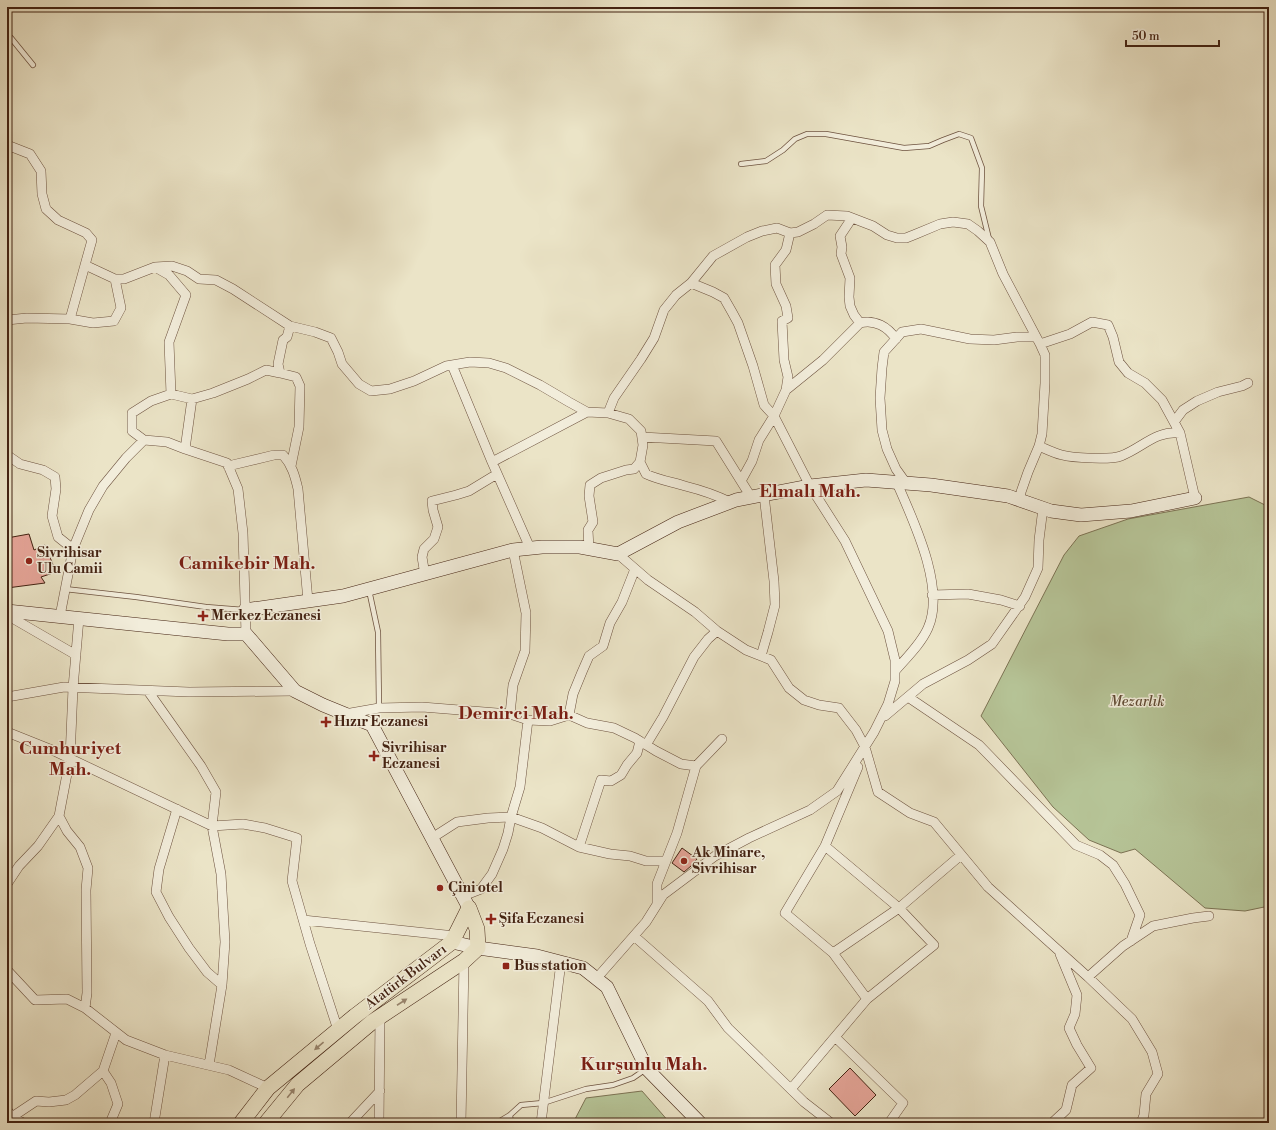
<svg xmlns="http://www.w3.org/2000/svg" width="1276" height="1130" font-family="'Libre Bodoni',serif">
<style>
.green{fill:#b6c497;stroke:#7c7354}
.building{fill:#e7a69a;stroke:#432212}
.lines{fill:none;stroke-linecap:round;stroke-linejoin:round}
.lane-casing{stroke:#6d523f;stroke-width:6}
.street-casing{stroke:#6d523f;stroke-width:10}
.secondary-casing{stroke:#432212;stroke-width:14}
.primary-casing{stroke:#432212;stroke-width:16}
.lane{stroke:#f2eddb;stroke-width:4.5}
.street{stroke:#f2eddb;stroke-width:9}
.secondary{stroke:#f2eddb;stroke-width:13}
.primary{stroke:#ebe4c7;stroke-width:15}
.oneway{fill:#97836c}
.poi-dot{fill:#8f2418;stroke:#f2eddb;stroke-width:1.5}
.labels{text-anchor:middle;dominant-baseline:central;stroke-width:3;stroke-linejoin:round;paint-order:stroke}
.poi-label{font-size:14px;font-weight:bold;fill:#432212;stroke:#f2eddb;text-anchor:start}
.park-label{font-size:14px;font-style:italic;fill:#604a33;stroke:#f2eddb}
.street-label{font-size:14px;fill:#432212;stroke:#f2eddb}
.district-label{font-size:18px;font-weight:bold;fill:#7a1f14;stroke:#f2eddb}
</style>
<rect width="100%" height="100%" fill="#ebe4c7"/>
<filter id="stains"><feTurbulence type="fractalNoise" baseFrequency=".005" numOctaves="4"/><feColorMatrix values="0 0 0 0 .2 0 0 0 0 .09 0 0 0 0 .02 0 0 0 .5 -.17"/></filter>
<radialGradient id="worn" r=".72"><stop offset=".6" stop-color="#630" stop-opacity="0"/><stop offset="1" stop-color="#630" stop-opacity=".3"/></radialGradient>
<!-- green -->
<path class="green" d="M1249,497L1269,507V906L1245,911L1205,908L1135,849L1121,853L1089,840L1053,807L981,716L1064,555L1079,536L1128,519Z
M642,1091L670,1123H573L586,1098Z"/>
<!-- building -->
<path class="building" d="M29,534L34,550L45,545L56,572L41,577L45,583L7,588V538Z
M682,848L697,859L691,866L684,872L672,863Z
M850,1068L876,1095L855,1116L829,1089Z"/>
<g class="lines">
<defs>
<path id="lane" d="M7,35L11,38L33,65
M741,164L766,161L783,150L795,139L807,134H826L904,148L929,146L943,140L959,134L971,138L982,168L981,206L989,239
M65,589L136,597L206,607L244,610
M369,590L378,632L379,708
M510,1115L511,1123
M489,1123L500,1121L510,1115L521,1105L543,1103L586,1089L613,1085L633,1078L646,1069"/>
<path id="street" d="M7,145L30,154L41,171L42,194L46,209L58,220L86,233L92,240L85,265L115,279H124L155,267L169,275L186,295L169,342L171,394L192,399L185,449L227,463L238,489L243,533L246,634
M852,218L840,236L842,247L841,254L850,278L849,297L850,306L854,315L860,323
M155,267L172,266L187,271L199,279L216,280L233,289L290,326L315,332L331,338L338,352L342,364L359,384L371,391L390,389L414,381L446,366L470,362L489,363L506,368L540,385L569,402L587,412L608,413L629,419L641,431L643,445L640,462L634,469L626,470L601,478L590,485L589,496L593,522L588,530L589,549
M70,319L93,323L114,321L121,308L115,279
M7,320L27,318L70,319L85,265
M290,326L287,337L283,340L278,364L280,373L296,377L300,386L299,427L291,466
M1040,344L1070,334L1092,322L1108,325L1113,337L1119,362L1128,373L1145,383L1162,400L1180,433
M452,365L492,462L530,548
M786,390L823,360L860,323C875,319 888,327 896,339
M192,399L213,393L248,379L266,370L280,373
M608,413L614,398L641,359L654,338L664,310L676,295L691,283L713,256L747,237L762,231L777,228L790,233L798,232L814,224L827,215L847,216L873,226L887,235L897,238H906L916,234L940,224L953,222L968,224L978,231L990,242L1003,274L1040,344L1045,355V383L1042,434L1039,446L1028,472L1021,492L1020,500
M1174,422L1183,410L1197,401L1218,392L1242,386L1248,383
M642,437L716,441L751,497
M144,440L132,431V413L151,401L171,394
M1039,446C1046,449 1054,453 1062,455C1073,458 1111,460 1121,456C1144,447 1154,431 1180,433L1195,498
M7,455L20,464L43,470L55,477L56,489L52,516L58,537L73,549
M492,462L587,412
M640,462L646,474C659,480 672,482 685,486C701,490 716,495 730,502
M228,466L274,455H283C292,465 295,476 298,489L308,601
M741,481L752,461L759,440L774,416L786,390L788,377L784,360L782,321L788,318L786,306L776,284L775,265L786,250L790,233
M906,483L896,469L887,449L882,430L880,398L882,368L884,352L902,332L921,329L970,339L994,340L1017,337H1036
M618,554L648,580L695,612L717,631L746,650L771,660L789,688L804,700L819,705L839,708L856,730L865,747L878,792L910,813L934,822L988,887L1088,977L1132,1019L1152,1052L1158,1074L1146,1094L1144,1115L1141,1123
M425,575L422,557L424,549L434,539L438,527L433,510L432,501L456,495L469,491L497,474
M932,595L968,594L1001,600L1020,606
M7,615L76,655
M60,616L73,549L89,510L103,486L126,458L144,440L167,442L185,449
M79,618L73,688L70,758L59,816L67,831L80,847L88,868L86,890L87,993L85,1008
M761,656L768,632L775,605L774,581L764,495
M895,671C906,658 921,644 928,628C946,588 913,520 897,483
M148,691L201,766L216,792L212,826L221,874L225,942L222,985L209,1065
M7,697L64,687L189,692L295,691
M908,697L979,745L1076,845L1100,855L1113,865L1125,884L1140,915L1131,941
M345,714L379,708L422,707L510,714L528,720L520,787L511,817L508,833L503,849L492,874L481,889L463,896
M510,714L513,685L525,651L526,613L513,550
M569,715L573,694L582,672L589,656L603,646L610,623L622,602L635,569
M885,716L923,684L968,660L992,644L1025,597L1038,568L1039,540L1043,508
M528,720L550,721L569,715L587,723L614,728L635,738L656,751L681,764L696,766
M7,732L52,750L212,826L243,824L265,828L297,838L292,881L310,944L338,1030
M646,745L663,717L694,657L708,639L717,631
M177,809L159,869L156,892L169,917L189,948L207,972L222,985
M432,838L457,822L488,818L511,817L542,828L579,847L610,854L630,856L646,861H665
M825,846L899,908L934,945L867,999
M579,847L601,780L611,781L621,775L627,765L637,753L640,741
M7,884L19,866L38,846L59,816
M657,903V884L677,833L696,766L722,739
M303,920L455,936
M634,936L708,1001L728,1028L804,1102L831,1123
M833,953L899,908L961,855
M7,970L35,1000L67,999L85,1008L126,1040L165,1055L229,1070L268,1088
M1088,977L1123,946L1153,926L1193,918L1209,916
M596,979L646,922L663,895L715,856L749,838L810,810L837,791L874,732L888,704L895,681V660L888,631L878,610L845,541L810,486L774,416L764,405L753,366L738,323L732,312L724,298L713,292L691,283
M835,1037L903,1103L889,1123
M791,1089L867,999L833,953L785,913L825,846L858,767
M7,1110L12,1117L23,1123
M12,1117L36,1101L49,1102L66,1100L75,1095L103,1071
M110,1123L118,1104L111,1083L103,1071L116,1033
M154,1123L165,1055
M350,1123L380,1091
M379,1123L380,1015
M461,1123L464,961
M541,1123L561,962
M1052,1123L1066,1110L1072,1085L1091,1068L1077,1045L1069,1028L1075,1014L1077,995L1060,954"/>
<path id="secondary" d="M245,610L343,596L513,550L542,547H580L618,554L678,522L736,500L810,486L866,480L931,485L1008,496L1051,511L1081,515L1131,511L1195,498
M7,611L170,628L228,634H246L295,691L323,705L372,725L469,908
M452,942L478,948L537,956L583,968L607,987L647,1069L700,1123"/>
<path id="primary" d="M241,1123L268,1088L355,1016L452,942L469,908
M266,1123L298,1084L372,1022L464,961L478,948L477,929L469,908"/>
</defs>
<!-- lane casing -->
<use href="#lane" class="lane-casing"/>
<!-- street casing -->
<use href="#street" class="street-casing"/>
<!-- secondary casing -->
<use href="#secondary" class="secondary-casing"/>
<!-- primary casing -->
<use href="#primary" class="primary-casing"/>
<!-- lane -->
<use href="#lane" class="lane"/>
<!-- street -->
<use href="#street" class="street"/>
<!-- secondary -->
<use href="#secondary" class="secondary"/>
<!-- primary -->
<use href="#primary" class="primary"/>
</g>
<!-- one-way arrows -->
<defs><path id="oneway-solid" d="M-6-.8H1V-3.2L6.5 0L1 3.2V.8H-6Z"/></defs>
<g class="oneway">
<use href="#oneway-solid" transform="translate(402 1002) rotate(-33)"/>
<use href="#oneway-solid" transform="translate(319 1046) rotate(140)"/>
<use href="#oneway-solid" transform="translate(291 1093) rotate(-51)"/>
</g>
<!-- markers -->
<g class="poi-dot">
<circle cx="29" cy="561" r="4"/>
<path d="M201 610h4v4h4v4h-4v4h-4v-4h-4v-4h4z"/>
<path d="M324 716h4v4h4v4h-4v4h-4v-4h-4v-4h4z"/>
<path d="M372 750h4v4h4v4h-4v4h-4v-4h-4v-4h4z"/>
<circle cx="684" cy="861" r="4"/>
<circle cx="440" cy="888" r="4"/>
<path d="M489 913h4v4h4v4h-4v4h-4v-4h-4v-4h4z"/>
<rect x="502" y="962" width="8" height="8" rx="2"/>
</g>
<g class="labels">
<!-- poi labels -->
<g class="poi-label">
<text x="37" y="553">Sivrihisar<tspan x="37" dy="16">Ulu Camii</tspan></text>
<text x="211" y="616">Merkez Eczanesi</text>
<text x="334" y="722">Hızır Eczanesi</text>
<text x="382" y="748">Sivrihisar<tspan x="382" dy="16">Eczanesi</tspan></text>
<text x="692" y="853">Ak Minare,<tspan x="692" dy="16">Sivrihisar</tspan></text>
<text x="448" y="888">Çini otel</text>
<text x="499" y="919">Şifa Eczanesi</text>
<text x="514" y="966">Bus station</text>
</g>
<!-- park labels -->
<g class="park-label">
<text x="1137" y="702">Mezarlık</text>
</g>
<!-- street labels -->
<g class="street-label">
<text transform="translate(406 977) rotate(-37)">Atatürk Bulvarı</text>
</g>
<!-- district labels -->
<g class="district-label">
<text x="810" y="491">Elmalı Mah.</text>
<text x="247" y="563">Camikebir Mah.</text>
<text x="516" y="713">Demirci Mah.</text>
<text x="70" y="748">Cumhuriyet<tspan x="70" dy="21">Mah.</tspan></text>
<text x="644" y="1064">Kurşunlu Mah.</text>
</g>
</g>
<!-- margin -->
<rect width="1276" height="1130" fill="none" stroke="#ebe4c7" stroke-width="24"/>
<rect x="8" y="8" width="1260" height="1114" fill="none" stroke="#432212" stroke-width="2"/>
<rect x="12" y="12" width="1252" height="1106" fill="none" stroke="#432212"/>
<!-- scale -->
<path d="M1126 40v6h93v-6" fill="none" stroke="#432212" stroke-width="2"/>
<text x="1132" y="40" font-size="12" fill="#432212" stroke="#f2eddb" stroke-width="3" paint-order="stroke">50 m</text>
<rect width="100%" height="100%" filter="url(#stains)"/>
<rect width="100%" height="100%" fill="url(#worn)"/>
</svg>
